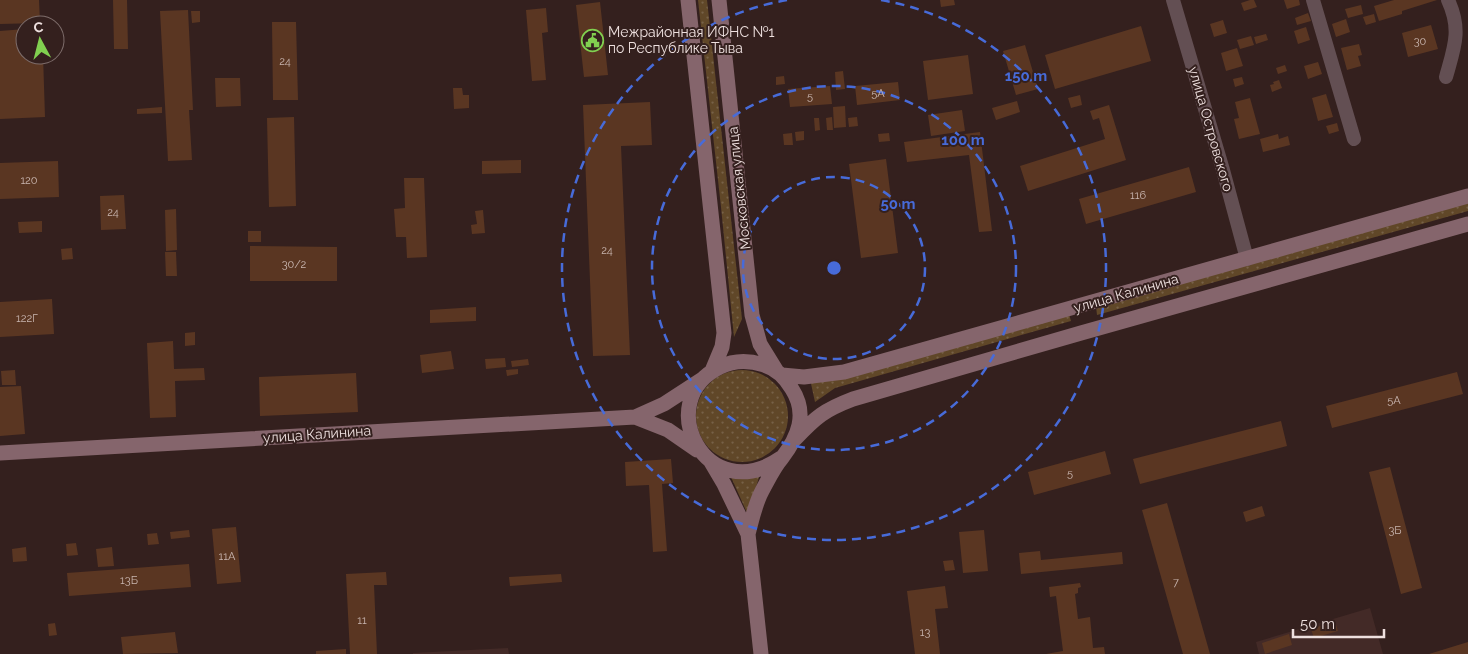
<svg xmlns="http://www.w3.org/2000/svg" width="1468" height="654" font-family="Raleway,sans-serif">
<style>
.built{fill:#432a27}
.grass{fill:url(#grass-dots)}
.building{fill:#5a3622}
.lines{fill:none;stroke-linecap:round;stroke-linejoin:round}
.street{stroke:#634f53;stroke-width:14}
.secondary{stroke:#85656c;stroke-width:15}
.ring{fill:none;stroke:#476bd9;stroke-width:2.5;stroke-dasharray:9 6}
.labels{text-anchor:middle;dominant-baseline:central;stroke-width:4;stroke-linejoin:round;paint-order:stroke}
.number-label{font-size:11px;fill:#c9b6b0}
.poi-label{font-size:14px;fill:#eee0df;stroke:#34201e;text-anchor:start}
.street-label{font-size:14px;fill:#eee0df;stroke:#34201e}
.centre{fill:#476bd9;stroke:#34201e;stroke-width:2.5}
.ring-label{font-size:15px;text-anchor:middle;font-weight:bold;fill:#476bd9;stroke:#34201e;stroke-width:4;stroke-linejoin:round;paint-order:stroke}
</style>
<defs>
<pattern id="grass-dots" width="8" height="8" patternUnits="userSpaceOnUse" patternTransform="scale(1.25)"><rect width="8" height="8" fill="#604728"/><path d="M2 2h.1M6 6h.1" fill="none" stroke="#776147" stroke-width="1.8" stroke-linecap="round"/></pattern>
</defs>
<rect width="100%" height="100%" fill="#34201e"/>
<!-- built -->
<path class="built" d="M1370,608L1383,654H1259L1256,642Z
M508,648L509,654H413V653Z"/>
<!-- grass -->
<path class="grass" d="M698,0H707L742,319L734,337L721,207Z
M1468,201V211L1097,315L1096,306Z
M1069,314L1071,321L835,388L815,402L810,379Z
M696 416a46 46 0 1 1 92 0a46 46 0 1 1-92 0Z
M731,477H759L748,515Z"/>
<!-- building -->
<path class="building" d="M0,0H39L40,23L0,24Z
M113,0H127L128,49H114Z
M940,0H954L955,5L941,7Z
M1250,0H1254L1257,7L1244,11L1241,3Z
M1284,0H1299L1300,5L1287,9Z
M1394,0H1437L1402,11V14L1379,21L1374,6Z
M600,2L608,75L584,77L576,5Z
M1361,5L1363,14L1348,18L1345,9Z
M546,8L548,32L542,33L546,80L532,81L526,10Z
M188,10L193,110H189L192,160L168,161L160,11Z
M191,11H200V22L192,23Z
M1308,13L1311,21L1297,25L1295,18Z
M1374,14L1376,22L1366,25L1363,17Z
M1346,19L1350,32L1336,37L1332,24Z
M1223,20L1227,33L1214,37L1210,24Z
M272,22H296L298,100H273Z
M1431,25L1438,49L1408,57L1402,33Z
M1141,26L1151,61L1055,89L1045,55Z
M1306,27L1310,40L1298,44L1294,31Z
M25,29V55H43L45,117L0,119V31Z
M1266,34L1268,40L1256,44L1254,37Z
M1251,36L1254,45L1240,49L1237,40Z
M1359,44L1362,55L1358,56L1361,66L1347,70L1341,48Z
M1025,45L1038,89L1016,95L1003,51Z
M1237,48L1243,66L1226,71L1221,53Z
M968,55L973,94L928,100L923,61Z
M1318,62L1322,74L1308,79L1304,66Z
M1285,65L1287,71L1278,74L1276,68Z
M843,71L845,89L836,90L835,72Z
M784,76L785,84L776,85V77Z
M1242,77L1244,84L1235,87L1233,79Z
M215,78H240L241,106L216,107Z
M1279,80L1282,88L1272,92L1270,85L1274,84L1273,82Z
M898,82L900,100L857,105L855,86Z
M830,86L832,104L790,107L788,89Z
M453,88H462L463,95H469V108L454,109Z
M1326,94L1333,117L1318,121L1312,98Z
M1080,95L1082,105L1071,108L1068,98Z
M1250,98L1260,134L1239,139L1234,119L1239,118L1235,102Z
M1017,101L1020,112L996,120L992,108Z
M650,102L652,145L621,146L630,355L593,356L583,105Z
M1109,105L1126,160L1028,191L1020,166L1105,139L1099,118L1093,120L1090,111Z
M845,106L846,127L834,128L833,107Z
M162,107V113L137,114V109Z
M962,110L965,131L931,136L928,115Z
M294,117L296,206L269,207L267,118Z
M832,117L833,130H827L826,118Z
M857,117L858,126L849,127L848,118Z
M814,118H819L820,130L815,131Z
M1337,123L1339,131L1329,134L1326,126Z
M804,131V140L796,141L795,132Z
M980,132L992,231L979,232L969,155L907,162L904,142Z
M792,133L793,145H784L783,134Z
M889,133L890,141L879,142L878,134Z
M1278,134L1279,139L1288,136L1290,145L1263,152L1260,139Z
M886,159L898,253L861,258L849,164Z
M521,160V173L482,174V161Z
M58,161L59,197L0,199V163Z
M1189,167L1196,192L1086,224L1079,199Z
M404,178H424L427,257L407,258L406,237H396L394,209L405,208Z
M124,195L126,229L101,230L100,196Z
M176,209L177,250L166,251L165,210Z
M483,210L485,233L472,234L471,225L477,224L475,211Z
M42,221V232L19,233L18,222Z
M248,231H261V242H248Z
M250,246L337,247V281H250Z
M72,248L73,259L62,260L61,249Z
M165,252H176L177,276H166Z
M52,299L54,334L0,337V302Z
M476,307V321L430,323V310Z
M195,332V345L185,346V333Z
M173,341L174,369L204,368L205,380L175,381L176,417L150,418L147,343Z
M451,351L454,369L422,373L420,355Z
M505,358L506,367L486,369L485,359Z
M528,359L529,365L512,367L511,361Z
M518,369V374L507,376L506,370Z
M15,370L16,385H2L1,371Z
M1457,372L1463,394L1332,428L1326,406Z
M356,373L358,412L260,416L259,377Z
M21,386L25,434L0,436V387Z
M1281,421L1287,446L1140,484L1133,459Z
M1105,451L1111,474L1034,495L1028,472Z
M671,459L673,483L662,484L667,551L653,552L649,485L626,486L625,462Z
M1390,467L1422,588L1401,594L1369,472Z
M1167,503L1210,654H1183L1142,510Z
M1262,506L1265,516L1246,522L1243,512Z
M236,527L241,582L217,584L212,529Z
M189,530L190,537L171,539L170,532Z
M984,530L988,571L963,573L959,532Z
M157,533L159,544L148,545L147,534Z
M76,543L78,555L67,556L66,544Z
M26,547L27,561L13,562L12,549Z
M112,547L114,566L98,567L96,549Z
M1040,551L1041,560L1122,552L1123,564L1021,574L1019,553Z
M953,560L955,570L945,571L943,561Z
M189,564L191,587L69,596L67,573Z
M386,572L387,585H374L377,654H350L346,574Z
M561,574L562,582L510,586L509,577Z
M1080,583L1081,587L1078,588V593L1075,594L1078,619L1090,617L1093,648L1104,647L1105,654H1046L1063,651L1056,596L1050,597L1049,587Z
M945,586L948,608L935,609L940,654H915L907,591Z
M1335,621L1338,631L1314,638L1311,629Z
M55,623L57,635L49,636L48,624Z
M175,632L178,653L123,654L121,637Z
M1289,634L1292,645L1265,654L1262,643Z
M1468,642V654H1429Z
M346,649V654H316V651Z"/>
<g class="lines">
<!-- street -->
<path class="street" d="M1173,0L1223,170L1247,259
M1313,0L1354,139
M1446,77C1454,48 1462,30 1448,0"/>
<!-- secondary -->
<path class="secondary" d="M688,0L724,333L722,347L712,371
M719,0L752,315L760,344L776,370
M782,375L804,377L844,372L1468,196
M635,417L668,430L697,450
M795,439C816,417 824,410 853,399L1081,333L1468,224
M0,453L635,417L664,404L704,378
M711,462L724,484L748,534L761,654
M748,534C752,519 755,504 762,491C768,480 774,467 782,458C798,437 808,414 792,389C785,377 777,369 764,365C749,360 734,360 720,367C651,400 706,510 781,458"/>
</g>
<!-- distance rings -->
<g class="ring">
<circle cx="834" cy="268" r="91"/>
<circle cx="834" cy="268" r="182"/>
<path d="M881 0A272 272 0 1 1 787 0"/>
</g>
<!-- icons -->
<defs>
<symbol id="civic-ring" viewBox="-11 -11 22 22"><circle r="9.5" fill="#34201e" stroke="#81d050" stroke-width="1.5"/><path d="M-.6-6.5H3V-4.5H.6V-3L4-1V1h2V6H-6V1h2V-1L-.6-3ZM-1.2 2.5V6h2.4V2.5Z" fill="#81d050"/></symbol>
</defs>
<g fill-rule="evenodd">
<use href="#civic-ring" x="580" y="28" width="25" height="25"/>
</g>
<g class="labels">
<!-- number labels -->
<g class="number-label">
<text x="1420" y="41">30</text>
<text x="285" y="61">24</text>
<text x="878" y="93">5А</text>
<text x="810" y="96">5</text>
<text x="29" y="180">120</text>
<text x="1138" y="195">116</text>
<text x="113" y="212">24</text>
<text x="607" y="250">24</text>
<text x="294" y="264">30/2</text>
<text x="27" y="318">122Г</text>
<text x="1394" y="400">5А</text>
<text x="1070" y="473">5</text>
<text x="1395" y="530">3Б</text>
<text x="227" y="556">11А</text>
<text x="129" y="580">13Б</text>
<text x="1176" y="582">7</text>
<text x="362" y="620">11</text>
<text x="925" y="632">13</text>
</g>
<!-- poi labels -->
<g class="poi-label">
<text x="608" y="32">Межрайонная ИФНС №1<tspan x="608" dy="16">по Республике Тыва</tspan></text>
</g>
<!-- street labels -->
<g class="street-label">
<text transform="translate(1211 129) rotate(74)">улица Островского</text>
<text transform="translate(739 188) rotate(-96)">Московская улица</text>
<text transform="translate(1126 293) rotate(-16)">улица Калинина</text>
<text transform="translate(317 434) rotate(-4)">улица Калинина</text>
</g>
</g>
<circle cx="834" cy="268" r="8" class="centre"/>
<g class="ring-label">
<text x="1026" y="81">150 m</text>
<text x="963" y="145">100 m</text>
<text x="898" y="209">50 m</text>
</g>
<!-- north arrow -->
<g transform="translate(40 40) rotate(353)"><circle r="24" fill="#34201e" stroke="#7e6d6b"/>
<path d="M0-4L9 19L0 12L-9 19Z" fill="#81d050"/>
<text y="-8" font-size="14" font-weight="bold" text-anchor="middle" fill="#eee0df">С</text>
</g>
<!-- scale -->
<path d="M1293 629v8h91v-8" fill="none" stroke="#eee0df" stroke-width="2.5"/>
<text x="1300" y="629" font-size="15" fill="#eee0df" stroke="#34201e" stroke-width="4" paint-order="stroke">50 m</text>
</svg>
